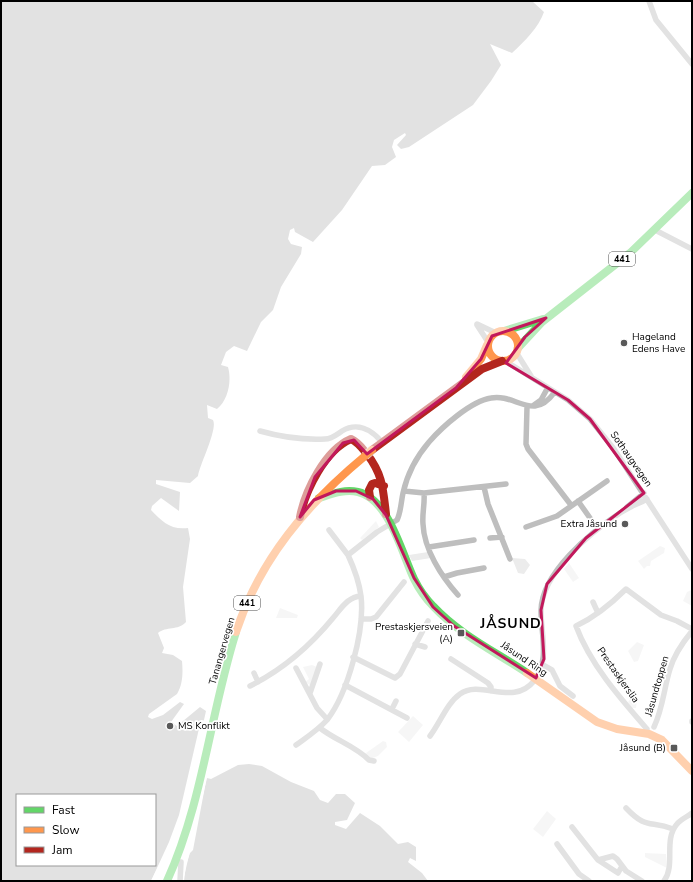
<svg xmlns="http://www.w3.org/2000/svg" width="693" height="882" font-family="'Nunito Sans',sans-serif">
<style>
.green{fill:#ececec}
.water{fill:#bfbfbf;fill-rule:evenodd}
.pier{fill:#fff}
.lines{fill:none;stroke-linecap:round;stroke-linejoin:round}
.street{stroke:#bebebe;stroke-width:5.5}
.fast{stroke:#63d668;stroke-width:8}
.slow{stroke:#ff974d;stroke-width:8}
.jam{stroke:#b3261e;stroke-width:8}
.slow-bridge-casing{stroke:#dbdbdb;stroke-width:9;stroke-linecap:butt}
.slow-bridge{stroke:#ff974d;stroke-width:8}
.marked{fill:none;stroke:#c2185b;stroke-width:3;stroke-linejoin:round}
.poi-dot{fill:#595959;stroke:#fff;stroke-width:1.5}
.labels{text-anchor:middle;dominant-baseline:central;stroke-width:3.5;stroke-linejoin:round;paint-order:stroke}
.shield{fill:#fff;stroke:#4c4c4c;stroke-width:1}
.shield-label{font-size:9px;font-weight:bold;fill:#000}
.poi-label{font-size:10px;fill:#000;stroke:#fff;text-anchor:end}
.street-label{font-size:10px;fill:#000;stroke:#fff}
.district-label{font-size:14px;font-weight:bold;letter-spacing:1px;fill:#000;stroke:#fff}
</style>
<rect width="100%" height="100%" fill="#fff"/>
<!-- green -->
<path class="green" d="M376,521L379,527L362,540L360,538Z
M660,546L665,548L664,553L651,561L650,566H647L644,569L638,561Z
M428,552L431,558L412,561L409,555Z
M512,558L525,559L530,565L524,574L518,573Z
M569,563L579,578L573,582L564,569Z
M691,590L692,591V606L683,601L687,592Z
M280,608L298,615L297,618H276Z
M637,642L644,645L638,661L634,662L628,651Z
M312,665L317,667L310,685L305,682L309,679L303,667Z
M632,697L637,701L636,708H632L628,702Z
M413,716L423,725L409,742L398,732Z
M383,741L386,742L387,747L378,756L370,759L366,753Z
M547,811L556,819L543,837L533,829Z
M645,853L666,854L667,868L645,857Z"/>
<!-- water -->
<path class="water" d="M1,1H532L544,12C539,27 524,42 512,53L490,44L501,65L491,81L473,105L409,147L401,149L397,145L406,135L405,133L394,140L392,147L396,157L385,165L372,166L342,210L313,242L295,232L294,228L290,230L288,239L291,244L302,247L301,254L281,287L273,310L261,322L247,351L234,346L226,352L221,365L228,367C232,381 228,400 217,409L207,405L208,418L213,420C218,429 200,464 198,476L190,483L156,480V484L180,492L179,511L161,498L152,506L151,510C163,522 170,530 188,528L190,539L183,587L186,622C178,631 166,626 158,633L164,648L162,653L173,655L182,661C183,672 183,684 177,694L149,714L148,717L152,719L163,715L180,702L184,704L171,722L177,726L200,707L206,711L182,819L151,881H1ZM17,795H155V865H17Z
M249,764L262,766L291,782L314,791L320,800L328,803L336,794H345L355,803L347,820L335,822V825L346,829L360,813L380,826L398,844L408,842L416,847V861L410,858L408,862L422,873L428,881H183L207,778L211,779L238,765Z"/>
<!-- pier -->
<path class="pier" d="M201,720L207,721V723L202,750L184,820L177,838L163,864L153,881H151L169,842L179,815Z
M207,776L193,850L190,853L186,865L184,881H181L205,777Z"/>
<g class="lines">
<!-- street -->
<path class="street" d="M649,1L656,20L692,64
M655,230L692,249
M477,324L496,333
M477,325L488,342
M516,352L531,376
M505,361L568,400L590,419L614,449L692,569
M534,405L541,400L547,389
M527,407L526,444L528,449L571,505
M260,431C281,437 303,440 325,439C332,439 336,435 342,431C357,422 371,429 382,442
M484,487L488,504L510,559
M404,491L424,493L506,484
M424,493C425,504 422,513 423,524C424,549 441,576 458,595
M578,501L590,518
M627,507L644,493
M526,527L557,516L607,481
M329,530L348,555
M490,538L502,537
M429,547L474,540
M444,577L457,573L484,568
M593,602L598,613
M361,619H371L376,617L404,582
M415,644L425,647
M353,657L395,678L400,674L428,621
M451,659L488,683L491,687V691
M543,665L552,670L560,686L573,696
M296,668L317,708L327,719
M254,673L258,682
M345,685L407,718
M250,686C282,670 310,646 333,618C341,609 347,597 361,596
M310,693L320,664
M392,709L396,701
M692,722V721
M654,727C663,708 664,688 670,669C674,655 683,642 692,631
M320,728C335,740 355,746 369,760L374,761
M646,733L647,729C620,698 590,664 576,626C595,617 611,604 626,589L661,615L677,621L692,629
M430,736C440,723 447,703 460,694C481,679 513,707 534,681C550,661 541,634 541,611C541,573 591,532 620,513C629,507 638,504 647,499
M296,745C307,737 318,730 327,720C348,693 365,630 361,596C359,581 354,568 348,555L377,532L397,520C401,512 401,502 403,493C407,475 417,456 429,442C442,427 471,401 491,398C515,393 533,422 554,393
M626,808C647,830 649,820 673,829
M572,827L598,860L618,873L622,866
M557,844L579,874L589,881
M598,860L613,856L617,859L626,871L642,881
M180,881L181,862
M664,881C676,865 663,840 677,824C681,819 687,817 692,813"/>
<!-- fast -->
<path class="fast" d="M504,331L543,319
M518,348L542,322L630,253L692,193
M319,498C332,494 344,489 358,492C389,499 402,554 414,579C419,589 425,598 433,606C460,635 496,652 527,673
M167,881C203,802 210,714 236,632"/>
<!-- slow -->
<path class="slow" d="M488 346a15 15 0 1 1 30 0a15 15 0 1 1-30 0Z
M466,377L481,359L487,345
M236,632C260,559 307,504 365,456
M527,673L597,722L617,729L649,734L662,740L692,771"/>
<!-- jam -->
<path class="jam" d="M372,450L482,369L502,361
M370,497L369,490L372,484L375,483L384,486
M300,517C305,491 325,450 351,439C358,442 362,448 367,454C383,475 383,489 386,514"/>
<defs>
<path id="slow-bridge" d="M365,456L372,450"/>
</defs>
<!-- slow-bridge casing -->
<use href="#slow-bridge" class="slow-bridge-casing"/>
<!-- slow-bridge -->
<use href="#slow-bridge" class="slow-bridge"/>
</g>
<!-- marked area -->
<path d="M0 0H693V882H0ZM546,318L525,337L506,363L568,400L590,419L644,493L586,538L547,584L541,610L544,659L536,678L454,626L433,607L414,578L386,515L373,499L356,491H336L314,500L300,517L315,477L343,443L354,440L367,454L456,388L481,359L492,336Z" fill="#fff" fill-opacity=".55" fill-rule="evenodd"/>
<path class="marked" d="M546,318L525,337L506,363L568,400L590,419L644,493L586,538L547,584L541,610L544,659L536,678L454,626L433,607L414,578L386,515L373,499L356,491H336L314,500L300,517L315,477L343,443L354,440L367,454L456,388L481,359L492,336Z"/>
<!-- markers -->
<g class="poi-dot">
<circle cx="624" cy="343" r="4"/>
<circle cx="625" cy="524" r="4"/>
<rect x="457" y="629" width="8" height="8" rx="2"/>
<circle cx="170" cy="726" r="4"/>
<rect x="670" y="744" width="8" height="8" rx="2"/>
</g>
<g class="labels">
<!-- shield labels -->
<g class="shield">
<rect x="609" y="252" width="26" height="14" rx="3"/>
<rect x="234" y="596" width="26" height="14" rx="3"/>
</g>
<g class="shield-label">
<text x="622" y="259">441</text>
<text x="247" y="603">441</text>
</g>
<!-- poi labels -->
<g class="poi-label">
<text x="632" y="337" text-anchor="start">Hageland<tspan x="632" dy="12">Edens Have</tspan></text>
<text x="617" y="524">Extra Jåsund</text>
<text x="453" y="627">Prestaskjersveien<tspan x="453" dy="12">(A)</tspan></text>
<text x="178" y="726" text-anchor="start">MS Konflikt</text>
<text x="666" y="748">Jåsund (B)</text>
</g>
<!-- street labels -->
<g class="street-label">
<text transform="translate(631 459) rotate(55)">Sothaugvegen</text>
<text transform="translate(222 651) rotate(-74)">Tanangervegen</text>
<text transform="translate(524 659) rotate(34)">Jåsund Ring</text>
<text transform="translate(618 675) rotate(55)">Prestaskjerslia</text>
<text transform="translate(657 686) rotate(-74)">Jåsundtoppen</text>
</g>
<!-- district labels -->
<g class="district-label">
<text x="511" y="623">JÅSUND</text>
</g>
</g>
<!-- border -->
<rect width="693" height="882" fill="none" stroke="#000000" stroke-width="4"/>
<!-- legend -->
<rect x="16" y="794" width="140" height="72" fill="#ffffff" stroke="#999999"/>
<rect x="24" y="807" width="20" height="6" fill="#63d668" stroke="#999999"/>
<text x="52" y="814" font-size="12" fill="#000000">Fast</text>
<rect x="24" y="827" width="20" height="6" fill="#ff974d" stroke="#999999"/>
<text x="52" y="834" font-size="12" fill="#000000">Slow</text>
<rect x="24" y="847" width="20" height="6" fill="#b3261e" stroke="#999999"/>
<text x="52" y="854" font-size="12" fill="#000000">Jam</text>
</svg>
